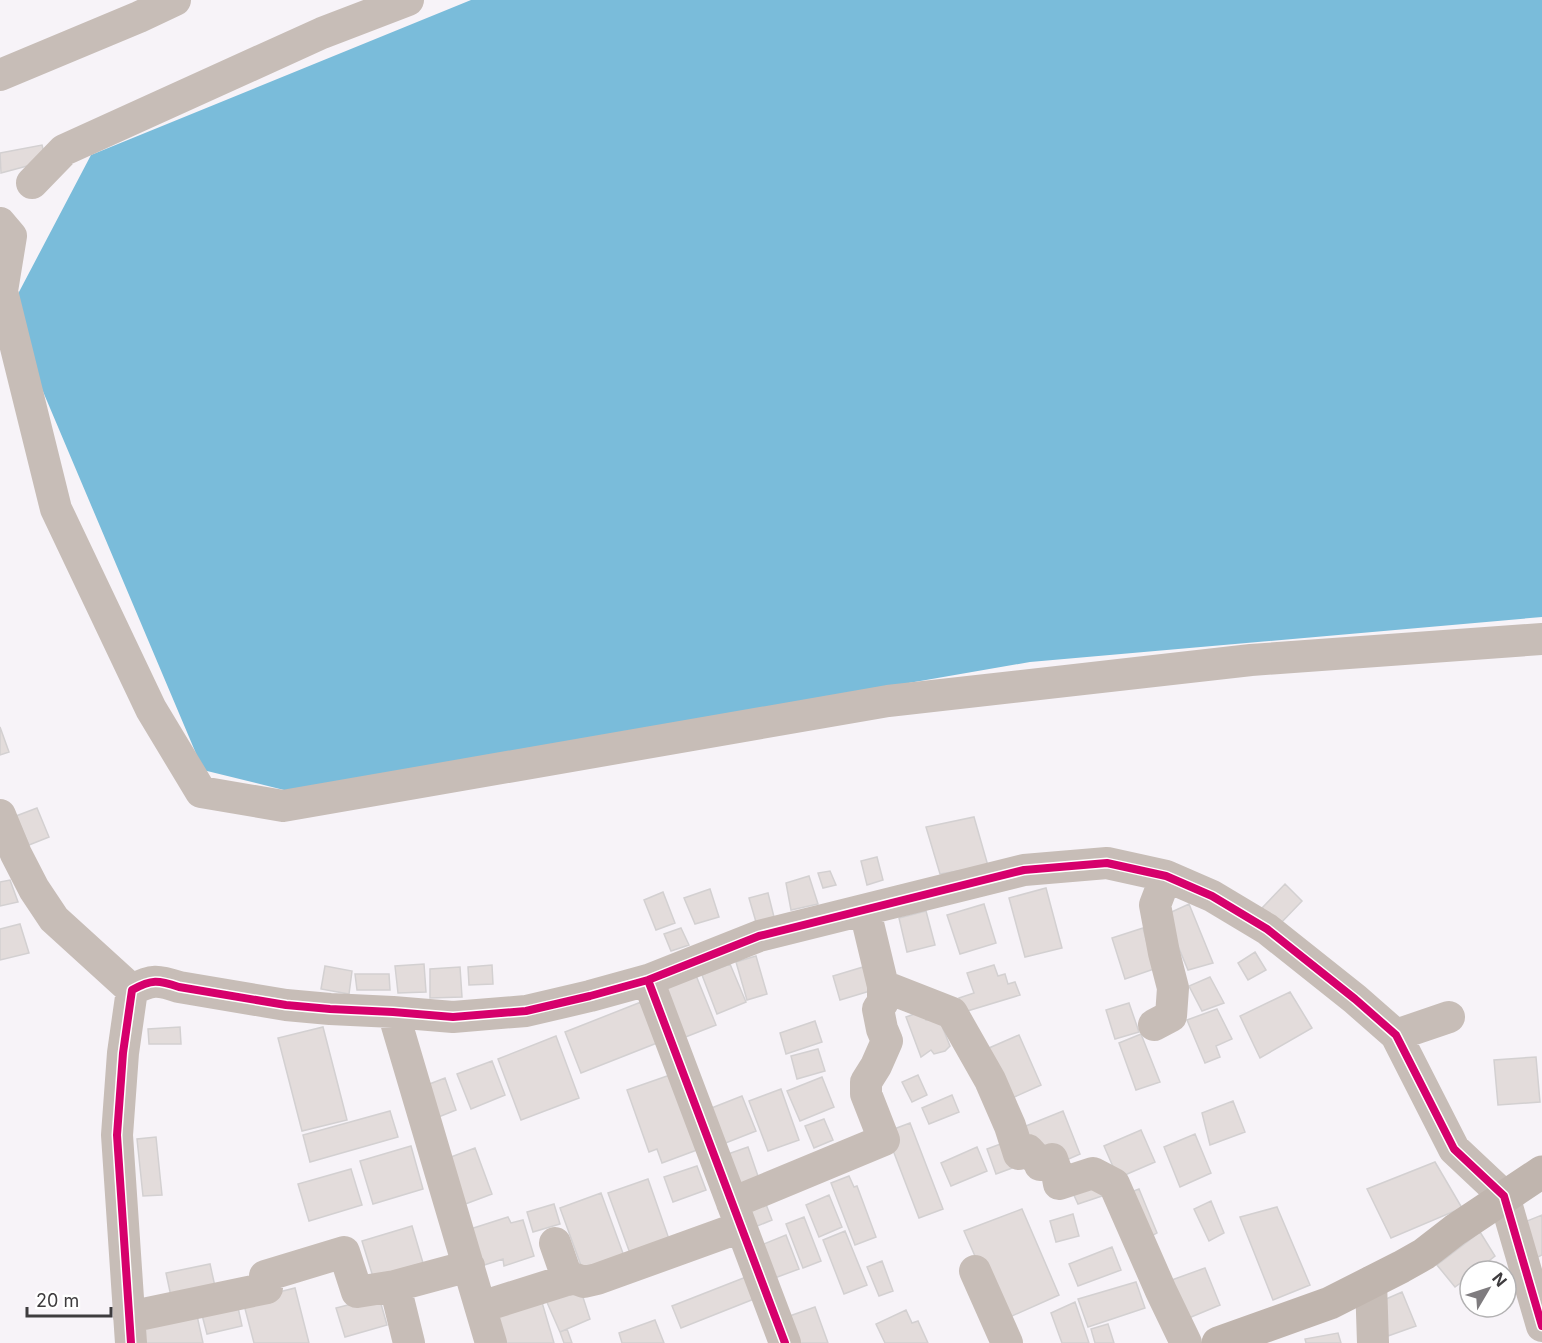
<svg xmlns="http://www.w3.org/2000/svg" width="1542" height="1343" font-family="Inter,sans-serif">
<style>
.water{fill:#7abcda}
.building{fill:#e3dcdb;stroke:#d3d0d1;stroke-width:1.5}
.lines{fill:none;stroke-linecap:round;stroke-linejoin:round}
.minor{stroke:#c7bdb7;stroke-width:32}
.major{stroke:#c0b5ae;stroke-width:33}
.cycleway-casing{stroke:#fff;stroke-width:11}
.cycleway{stroke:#d6006c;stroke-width:8}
</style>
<rect width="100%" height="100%" fill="#f7f3f8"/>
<!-- water -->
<path class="water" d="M471,0H1542V617L1030,662L288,791L203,770L9,311L91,155Z"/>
<!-- building -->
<path class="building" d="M42,145L46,161L1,173L0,153Z
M0,727L9,752L0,755Z
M37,808L49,837L29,845L16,816Z
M974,817L988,866L940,874L926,827Z
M877,857L883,880L867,885L861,861Z
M830,871L836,885L823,888L818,873Z
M809,876L818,904L791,910L786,883Z
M10,880L18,902L0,906V882Z
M1285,884L1302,901L1279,925L1262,908Z
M1046,888L1062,948L1025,957L1009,898Z
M710,889L719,917L695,924L684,898Z
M663,892L675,923L656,930L644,900Z
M768,893L774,917L756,922L749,898Z
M984,904L996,943L960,954L947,915Z
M1189,904L1213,963L1188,970L1165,915Z
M926,911L935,945L907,952L899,918Z
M20,924L29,953L0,960V929Z
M681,928L689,945L671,951L664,934Z
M1143,928L1154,969L1125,979L1112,938Z
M1255,952L1266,970L1248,980L1238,963Z
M756,956L767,994L747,1000L736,962Z
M424,964L426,992L398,993L395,966Z
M730,964L746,1002L717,1014L702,975Z
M492,965L493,984L469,985L468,967Z
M994,965L998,976L1005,974L1008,984L1015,982L1020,995L964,1012L959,998L974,993L967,973Z
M325,966L352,971L349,994L321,989Z
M460,967L462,997L430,998V969Z
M863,967L870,991L840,1000L833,976Z
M695,973L716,1025L683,1038L663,986Z
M355,974H389L390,990H357Z
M1210,977L1224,1003L1202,1011L1189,986Z
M1290,992L1312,1028L1260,1058L1240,1016Z
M641,1002L657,1043L581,1073L565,1032Z
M1129,1003L1139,1032L1115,1039L1106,1010Z
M1217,1009L1232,1039L1216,1046L1220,1057L1205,1063L1187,1020Z
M923,1011L926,1020L938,1016L950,1046L945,1051L934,1054L931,1050L921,1057L906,1017Z
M815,1021L822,1042L786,1054L780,1033Z
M180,1027L181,1044H149L148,1029Z
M323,1027L347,1120L302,1131L278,1038Z
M1141,1034L1160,1082L1136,1090L1119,1043Z
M1019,1035L1041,1085L1012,1098L989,1048Z
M556,1036L579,1098L521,1120L498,1059Z
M818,1049L825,1071L797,1079L791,1056Z
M1536,1057L1540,1102L1498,1105L1494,1060Z
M492,1061L505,1095L471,1109L457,1074Z
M670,1075L697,1150L662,1163L657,1149L649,1152L627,1090Z
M918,1075L927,1095L912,1102L902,1082Z
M822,1077L834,1107L800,1121L787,1091Z
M445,1078L456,1110L431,1120L419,1088Z
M781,1089L799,1140L768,1151L749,1101Z
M952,1095L959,1112L929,1124L922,1108Z
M742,1096L756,1131L723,1144L709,1109Z
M1233,1101L1245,1132L1210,1145L1202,1113Z
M390,1111L398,1137L310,1162L303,1135Z
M1063,1111L1080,1154L1062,1162L1028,1144L1021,1128Z
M824,1119L833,1140L814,1148L805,1126Z
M910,1123L943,1209L919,1218L886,1132Z
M1141,1130L1155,1162L1118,1178L1104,1146Z
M1195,1134L1211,1173L1180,1187L1164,1147Z
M156,1137L162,1195L143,1196L137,1139Z
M1006,1142L1015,1167L996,1174L987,1149Z
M411,1146L423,1189L373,1204L360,1161Z
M748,1147L760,1182L740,1189L728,1154Z
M977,1147L987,1171L951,1186L941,1163Z
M475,1148L492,1194L460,1206L443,1160Z
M1435,1162L1462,1208L1391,1238L1367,1189Z
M697,1166L706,1190L673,1202L664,1177Z
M351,1169L362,1205L309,1221L298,1184Z
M849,1176L854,1187L857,1186L876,1237L855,1245L831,1183Z
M648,1179L670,1242L631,1256L608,1193Z
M1097,1182L1102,1196L1078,1204L1072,1191Z
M1139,1189L1157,1233L1144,1240L1126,1194Z
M601,1193L624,1256L583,1271L560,1208Z
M829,1195L842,1227L819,1237L806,1205Z
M764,1199L772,1220L750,1229L742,1208Z
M1211,1201L1224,1233L1209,1241L1194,1209Z
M554,1204L560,1224L533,1232L527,1212Z
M1277,1207L1310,1285L1273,1300L1240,1217Z
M1022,1209L1059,1295L1003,1320L964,1231Z
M1073,1214L1079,1236L1056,1242L1050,1221Z
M1542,1215V1255L1536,1258L1522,1223Z
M508,1217L511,1223L523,1220L534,1256L504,1266L503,1259L475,1268L464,1231Z
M804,1217L821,1261L803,1268L786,1224Z
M412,1226L423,1263L373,1277L362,1241Z
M845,1231L867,1285L844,1294L823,1240Z
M1480,1232L1495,1256L1476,1271H1470V1276L1455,1287L1437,1265Z
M786,1235L799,1269L772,1279L759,1246Z
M1112,1247L1121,1270L1078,1286L1069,1264Z
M882,1261L893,1291L879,1296L867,1267Z
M210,1264L216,1291L172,1301L166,1273Z
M1205,1268L1220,1305L1184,1320L1169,1281Z
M746,1277L754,1299L681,1328L672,1306Z
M1136,1282L1145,1308L1088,1327L1078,1299Z
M295,1288L309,1343H254L243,1301Z
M580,1288L590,1319L560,1332L546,1300Z
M1402,1292L1416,1326L1388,1336L1377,1303Z
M379,1297L387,1325L345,1337L336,1308Z
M541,1299L554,1343H500L491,1315Z
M1075,1302L1089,1343H1062L1051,1313Z
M237,1303L242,1326L207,1334L201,1311Z
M815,1307L828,1343H793L784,1318Z
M906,1310L912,1323L918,1321L928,1343H885L876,1324Z
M196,1311L203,1343H146L141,1323Z
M655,1320L664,1343H622L619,1333Z
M1108,1324L1114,1343H1095L1091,1329Z
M567,1329L572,1343H564L560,1332Z
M1338,1333L1341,1343H1306L1305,1339Z"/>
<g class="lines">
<!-- minor -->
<path class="minor" d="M0,75L139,17L175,0
M32,183L64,150L322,33L408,0
M0,223L11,236L2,291L56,509L151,709L201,792L283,806L888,701L1251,660L1542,639
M0,815L16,854L34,889L54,919L132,990
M865,911L883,986L952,1013L990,1080L1010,1126L1019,1154L1028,1150L1039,1162L1040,1165L1052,1159L1057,1173L1059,1184L1093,1173L1114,1184L1161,1291L1186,1343
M648,980L785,1343
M393,1012L491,1343
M1154,1025L1171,1016L1173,988L1164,953L1155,905L1166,876
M1396,1035L1449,1017
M732,1203L884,1140L866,1094V1082L876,1066L887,1041L882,1029L878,1009L883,1002V986
M555,1243L568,1280
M975,1271L1007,1343
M1371,1282L1373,1343
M395,1286L469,1266
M481,1307L573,1278L584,1282L597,1279L741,1227
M129,1317L267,1288L265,1276L344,1252L357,1292L395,1286L409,1343
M131,1343L117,1135L123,1053L132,990C152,979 158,980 179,987L286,1005L330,1009L393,1012L453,1017L526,1011L590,996L648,980L759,936L1024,870L1107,863L1166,876L1212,896L1267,929L1355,999L1396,1035L1454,1149L1504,1196L1542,1326"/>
<!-- major -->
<path class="major" d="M1218,1343L1330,1303L1401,1267L1424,1254L1455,1230L1542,1172"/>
<defs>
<path id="cycleway" d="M648,980L785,1343
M131,1343L117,1135L123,1053L132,990C152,979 158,980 179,987L286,1005L330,1009L393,1012L453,1017L526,1011L590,996L648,980L759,936L1024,870L1107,863L1166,876L1212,896L1267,929L1355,999L1396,1035L1454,1149L1504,1196L1542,1326"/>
</defs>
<!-- cycleway casing -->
<use href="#cycleway" class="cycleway-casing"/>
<!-- cycleway -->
<use href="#cycleway" class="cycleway"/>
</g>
<!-- north arrow -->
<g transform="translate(1488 1289) rotate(51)"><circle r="28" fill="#ffffff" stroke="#b2b1b2" stroke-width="1.5"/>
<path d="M0-4.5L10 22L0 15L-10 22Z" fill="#7f7c7f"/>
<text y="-9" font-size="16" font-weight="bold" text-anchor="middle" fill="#3e3c3e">N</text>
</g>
<!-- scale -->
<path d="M27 1307v9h84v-9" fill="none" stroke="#3e3c3e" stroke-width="3"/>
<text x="36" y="1307" font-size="18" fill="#3e3c3e" stroke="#ffffff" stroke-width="4.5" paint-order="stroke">20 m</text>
</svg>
